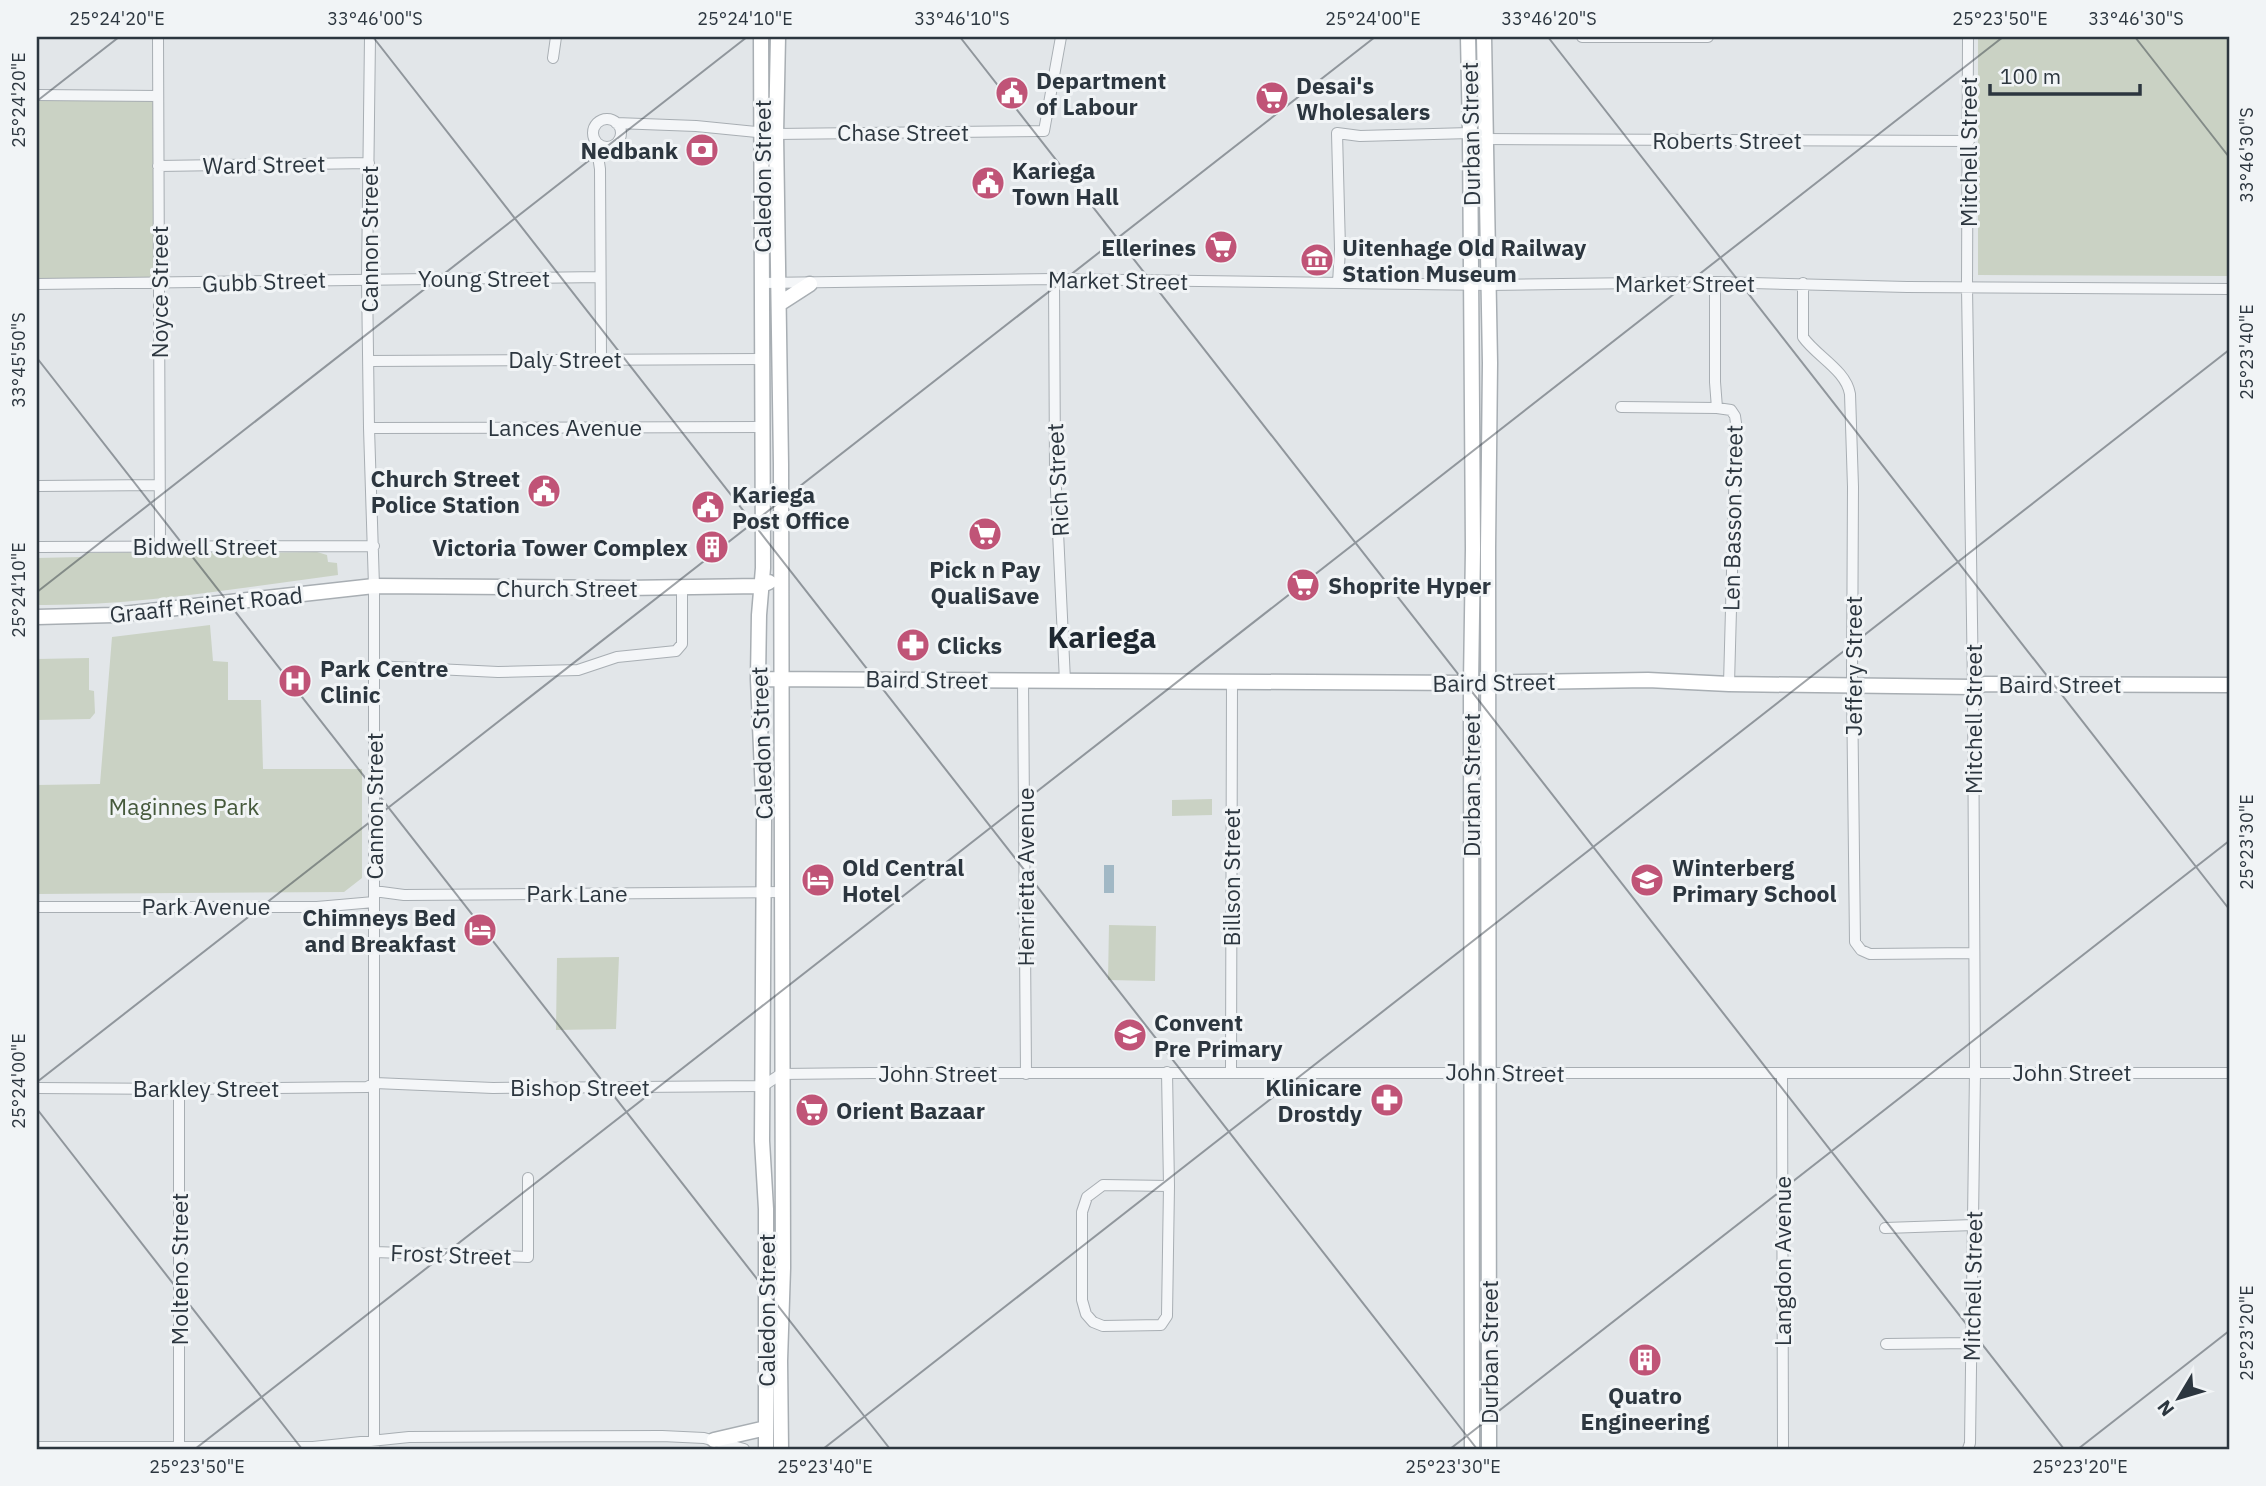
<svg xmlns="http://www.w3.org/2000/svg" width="2266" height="1486" font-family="'IBM Plex Sans',sans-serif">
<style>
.green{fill:#cad2c4}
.water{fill:#a1b8c5}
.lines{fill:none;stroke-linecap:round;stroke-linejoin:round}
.street-casing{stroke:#a8aeb3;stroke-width:12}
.secondary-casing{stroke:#a8aeb3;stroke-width:17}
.street{stroke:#f4f6f8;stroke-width:10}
.secondary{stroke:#fff;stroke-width:14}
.ticks{fill:none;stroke:#2c363f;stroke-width:2;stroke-opacity:0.45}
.labels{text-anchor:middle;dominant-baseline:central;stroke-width:6;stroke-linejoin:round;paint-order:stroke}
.poi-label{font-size:23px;font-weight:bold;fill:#2c363f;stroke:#f1f4f6;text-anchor:start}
.street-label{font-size:23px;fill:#2c363f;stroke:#f1f4f6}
.park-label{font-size:23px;fill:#45593b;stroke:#f1f4f6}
.district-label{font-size:30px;font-weight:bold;fill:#1e2730;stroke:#f1f4f6}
.neatline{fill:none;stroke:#2c363f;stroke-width:2.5}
.ticks-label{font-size:18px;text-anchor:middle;fill:#2c363f}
</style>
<rect width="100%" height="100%" fill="#e2e6e9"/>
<!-- green -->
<path class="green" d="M1978,37H2229V276L1978,275Z
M37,95L158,96L160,284H37Z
M213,551L240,553L317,552L327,555L328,562L337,563L338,575C238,588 138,606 37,605V558L82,557L88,553Z
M210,625L213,661L228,662V700H261L263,769H362V878L344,892L37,894V785L100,784L112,637Z
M89,658V690L94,691L95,713L90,719L37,720V659Z
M1212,799V815L1172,816V800Z
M1109,925L1156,926L1155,981L1108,980Z
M619,957L616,1029L556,1030L557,958Z"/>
<!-- water -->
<path class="water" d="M1104,865H1114V893H1104Z"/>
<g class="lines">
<defs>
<path id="street" d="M158,37L160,547
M370,37L367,278L369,428L374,586V1449
M1582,37H1708
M553,58L556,37
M37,95L158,96
M593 133a14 14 0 1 1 28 0a14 14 0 1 1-28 0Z
M616,123L696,126L776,134L1044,131L1061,37
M1485,139L1969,141
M596,143L600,169L601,358
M158,166L369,163
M1054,279L1055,468L1065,681
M1715,282V382L1717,408L1731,410L1735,416L1736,423L1729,684
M762,283L1054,279L1489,285L1715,282L1907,287L2229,289
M1338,283L1340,249L1337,133L1360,136L1470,133
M1803,283V337C1816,356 1846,370 1850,394L1853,487L1852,684L1855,942L1861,950L1870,954L1974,953
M37,284L600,277
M369,361L762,359
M1621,407L1717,408
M369,428L762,427
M37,486L159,485
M37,547L374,546
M374,666L498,672L578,670L617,657L676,651L682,644V588
M1023,680L1026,1074
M374,891L404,895L781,892
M37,907H317L374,902
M1167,1072L1169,1186L1167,1316L1161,1325L1103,1326L1093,1322L1086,1314L1082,1300V1212L1087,1197L1103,1185L1169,1186
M1231,1072L1232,681
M1782,1073L1783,1449
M37,1088L179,1089L367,1087L375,1083L493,1088L763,1086L781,1074L871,1073H2229
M179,1089V1449
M1885,1228L1974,1225
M374,1252L528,1257V1178
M1886,1344L1971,1343
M37,1447H313L409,1437L662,1436L704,1438L744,1449
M1968,1449L1970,1443L1975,1071L1973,687L1967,287L1968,37"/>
<path id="secondary" d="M761,37L763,568L759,615L758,679L764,818L762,1141L766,1209V1449
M778,37L776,134L781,464L783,1268L780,1361L781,1449
M1468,37L1470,133L1473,549L1471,683L1472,1449
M1484,37L1490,363L1488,548L1489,1449
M779,304L810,284
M37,617L114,615L374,586L625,588L760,586L769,582
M758,679L1471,683L1648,680L1729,684L1973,687L1985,684L2229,685
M714,1440L766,1428"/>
</defs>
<!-- street casing -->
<use href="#street" class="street-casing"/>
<!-- secondary casing -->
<use href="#secondary" class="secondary-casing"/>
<!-- street -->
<use href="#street" class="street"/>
<!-- secondary -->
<use href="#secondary" class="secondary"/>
</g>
<!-- ticks -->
<path class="ticks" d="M373,37L1477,1449M960,37L2064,1449M1548,37L2229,909M2135,37L2229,157M37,101L119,37M37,358L890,1449M37,592L747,37M37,1082L1375,37M37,1109L302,1449M195,1449L2003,37M823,1449L2229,350M1450,1449L2229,841M2078,1449L2229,1331"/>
<!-- icons -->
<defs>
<symbol id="civic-disc" viewBox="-11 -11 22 22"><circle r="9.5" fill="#c05477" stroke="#f1f4f6"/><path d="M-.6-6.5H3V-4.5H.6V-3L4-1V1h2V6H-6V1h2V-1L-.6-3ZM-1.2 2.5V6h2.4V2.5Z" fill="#fff"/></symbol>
<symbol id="supermarket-disc" viewBox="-11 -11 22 22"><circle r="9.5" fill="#c05477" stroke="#f1f4f6"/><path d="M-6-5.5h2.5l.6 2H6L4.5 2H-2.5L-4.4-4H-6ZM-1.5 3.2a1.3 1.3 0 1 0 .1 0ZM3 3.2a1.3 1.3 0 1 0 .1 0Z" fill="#fff"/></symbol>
<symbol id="bank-disc" viewBox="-11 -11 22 22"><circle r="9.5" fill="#c05477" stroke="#f1f4f6"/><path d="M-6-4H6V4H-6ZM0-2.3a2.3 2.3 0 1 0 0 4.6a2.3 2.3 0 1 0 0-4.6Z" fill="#fff"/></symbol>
<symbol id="museum-disc" viewBox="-11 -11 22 22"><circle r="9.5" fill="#c05477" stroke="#f1f4f6"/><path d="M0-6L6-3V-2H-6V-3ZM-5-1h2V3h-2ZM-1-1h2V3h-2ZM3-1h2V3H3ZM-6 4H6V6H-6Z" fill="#fff"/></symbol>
<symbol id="building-disc" viewBox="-11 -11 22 22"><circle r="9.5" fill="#c05477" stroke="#f1f4f6"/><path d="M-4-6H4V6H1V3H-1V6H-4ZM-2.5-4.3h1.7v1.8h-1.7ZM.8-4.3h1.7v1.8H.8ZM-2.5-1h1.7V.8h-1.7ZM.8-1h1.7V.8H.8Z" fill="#fff"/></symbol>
<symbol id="pharmacy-disc" viewBox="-11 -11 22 22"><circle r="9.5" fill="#c05477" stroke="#f1f4f6"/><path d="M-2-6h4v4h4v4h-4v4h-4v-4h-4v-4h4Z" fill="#fff"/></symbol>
<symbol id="hospital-disc" viewBox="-11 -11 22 22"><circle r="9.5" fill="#c05477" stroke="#f1f4f6"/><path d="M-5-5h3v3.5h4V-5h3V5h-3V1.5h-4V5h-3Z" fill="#fff"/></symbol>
<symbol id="hotel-disc" viewBox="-11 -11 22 22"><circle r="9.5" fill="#c05477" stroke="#f1f4f6"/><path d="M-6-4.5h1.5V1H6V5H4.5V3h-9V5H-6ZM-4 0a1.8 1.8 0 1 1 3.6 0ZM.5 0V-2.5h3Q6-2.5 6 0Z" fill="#fff"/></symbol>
<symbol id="school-disc" viewBox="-11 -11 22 22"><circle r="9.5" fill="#c05477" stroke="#f1f4f6"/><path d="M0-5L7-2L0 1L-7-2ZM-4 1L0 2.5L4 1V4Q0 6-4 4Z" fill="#fff"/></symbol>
</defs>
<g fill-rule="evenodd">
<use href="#civic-disc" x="993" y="74" width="38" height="38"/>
<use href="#supermarket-disc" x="1253" y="79" width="38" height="38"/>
<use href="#bank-disc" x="683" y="131" width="38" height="38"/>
<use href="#civic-disc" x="969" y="164" width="38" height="38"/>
<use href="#supermarket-disc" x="1202" y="228" width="38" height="38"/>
<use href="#museum-disc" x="1298" y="241" width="38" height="38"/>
<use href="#civic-disc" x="525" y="472" width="38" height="38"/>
<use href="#civic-disc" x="689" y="488" width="38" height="38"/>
<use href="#supermarket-disc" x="966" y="515" width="38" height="38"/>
<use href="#building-disc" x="693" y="528" width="38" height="38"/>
<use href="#supermarket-disc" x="1284" y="566" width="38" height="38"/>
<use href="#pharmacy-disc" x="894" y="626" width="38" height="38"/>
<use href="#hospital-disc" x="276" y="662" width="38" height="38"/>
<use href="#hotel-disc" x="799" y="861" width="38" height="38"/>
<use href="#school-disc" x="1628" y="861" width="38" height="38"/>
<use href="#hotel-disc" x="461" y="911" width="38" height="38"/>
<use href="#school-disc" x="1111" y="1016" width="38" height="38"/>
<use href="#pharmacy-disc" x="1368" y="1081" width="38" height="38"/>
<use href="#supermarket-disc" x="793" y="1091" width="38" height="38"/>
<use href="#building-disc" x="1626" y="1341" width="38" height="38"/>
</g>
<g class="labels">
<!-- poi labels -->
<g class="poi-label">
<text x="1036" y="80">Department<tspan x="1036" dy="26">of Labour</tspan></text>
<text x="1296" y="85">Desai's<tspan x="1296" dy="26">Wholesalers</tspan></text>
<text x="678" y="150" text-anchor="end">Nedbank</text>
<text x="1012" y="170">Kariega<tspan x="1012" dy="26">Town Hall</tspan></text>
<text x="1196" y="247" text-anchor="end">Ellerines</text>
<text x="1342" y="247">Uitenhage Old Railway<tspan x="1342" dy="26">Station Museum</tspan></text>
<text x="520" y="478" text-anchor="end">Church Street<tspan x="520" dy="26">Police Station</tspan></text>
<text x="732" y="494">Kariega<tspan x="732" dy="26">Post Office</tspan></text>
<text x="688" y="547" text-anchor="end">Victoria Tower Complex</text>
<text x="985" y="569" text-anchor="middle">Pick n Pay<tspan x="985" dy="26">QualiSave</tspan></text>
<text x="1328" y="585">Shoprite Hyper</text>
<text x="937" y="645">Clicks</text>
<text x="320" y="668">Park Centre<tspan x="320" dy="26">Clinic</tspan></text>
<text x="842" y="867">Old Central<tspan x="842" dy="26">Hotel</tspan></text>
<text x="1672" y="867">Winterberg<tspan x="1672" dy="26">Primary School</tspan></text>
<text x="456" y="917" text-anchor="end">Chimneys Bed<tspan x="456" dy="26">and Breakfast</tspan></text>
<text x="1154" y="1022">Convent<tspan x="1154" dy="26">Pre Primary</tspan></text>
<text x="1362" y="1087" text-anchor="end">Klinicare<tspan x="1362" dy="26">Drostdy</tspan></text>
<text x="836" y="1110">Orient Bazaar</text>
<text x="1645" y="1395" text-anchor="middle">Quatro<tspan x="1645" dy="26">Engineering</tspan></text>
</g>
<!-- street labels -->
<g class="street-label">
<text x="903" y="132">Chase Street</text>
<text transform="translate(1470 134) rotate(-91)">Durban Street</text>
<text x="1727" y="140">Roberts Street</text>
<text transform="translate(1968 152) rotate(-90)">Mitchell Street</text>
<text transform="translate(264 164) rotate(-1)">Ward Street</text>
<text transform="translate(762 176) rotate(-90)">Caledon Street</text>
<text transform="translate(369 239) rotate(-90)">Cannon Street</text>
<text x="484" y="278">Young Street</text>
<text transform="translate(1118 280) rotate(1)">Market Street</text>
<text transform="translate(264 281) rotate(-2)">Gubb Street</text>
<text x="1685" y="283">Market Street</text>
<text transform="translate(159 292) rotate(-90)">Noyce Street</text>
<text x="565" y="359">Daly Street</text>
<text x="565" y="427">Lances Avenue</text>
<text transform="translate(1057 480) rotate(-93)">Rich Street</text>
<text transform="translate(1732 518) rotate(-89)">Len Basson Street</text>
<text x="205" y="546">Bidwell Street</text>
<text x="567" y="588">Church Street</text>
<text transform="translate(206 604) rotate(-6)">Graaff Reinet Road</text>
<text transform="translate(1853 666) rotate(-90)">Jeffery Street</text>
<text transform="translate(927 679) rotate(1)">Baird Street</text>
<text transform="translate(1494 682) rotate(-1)">Baird Street</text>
<text x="2060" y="684">Baird Street</text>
<text transform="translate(1973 719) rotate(-90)">Mitchell Street</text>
<text transform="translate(761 743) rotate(-92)">Caledon Street</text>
<text transform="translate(1471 785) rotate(-90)">Durban Street</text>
<text transform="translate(374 806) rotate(-90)">Cannon Street</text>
<text transform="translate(1025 877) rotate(-90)">Henrietta Avenue</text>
<text transform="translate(1231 877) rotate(-90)">Billson Street</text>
<text x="577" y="893">Park Lane</text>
<text x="206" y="906">Park Avenue</text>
<text transform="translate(1505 1072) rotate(1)">John Street</text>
<text x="2072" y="1072">John Street</text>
<text x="938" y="1073">John Street</text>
<text x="580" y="1087">Bishop Street</text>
<text x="206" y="1088">Barkley Street</text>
<text transform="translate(451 1254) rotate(2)">Frost Street</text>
<text transform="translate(1782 1261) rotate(-90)">Langdon Avenue</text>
<text transform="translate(179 1269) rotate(-90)">Molteno Street</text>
<text transform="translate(1972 1286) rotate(-89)">Mitchell Street</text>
<text transform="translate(766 1310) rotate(-90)">Caledon Street</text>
<text transform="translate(1489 1352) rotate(-90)">Durban Street</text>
</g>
<!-- park labels -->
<g class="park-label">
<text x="184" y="806">Maginnes Park</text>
</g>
<!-- district labels -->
<g class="district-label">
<text x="1102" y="636">Kariega</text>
</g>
</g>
<!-- border -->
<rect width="2266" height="1486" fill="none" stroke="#f1f4f6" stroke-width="77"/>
<!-- north arrow -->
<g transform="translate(2179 1398) rotate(232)" stroke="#f1f4f6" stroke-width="5" paint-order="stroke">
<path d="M0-5L12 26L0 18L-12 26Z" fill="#2c363f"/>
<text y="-10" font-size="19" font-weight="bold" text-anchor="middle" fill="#2c363f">N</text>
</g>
<!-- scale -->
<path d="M1990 84v10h150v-10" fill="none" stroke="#2c363f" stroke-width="3.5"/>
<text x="2000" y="84" font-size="21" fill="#2c363f" stroke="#f1f4f6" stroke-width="5" paint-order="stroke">100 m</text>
<rect x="38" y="38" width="2190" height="1410" class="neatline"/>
<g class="ticks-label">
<text x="117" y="25">25°24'20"E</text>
<text x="375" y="25">33°46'00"S</text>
<text x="745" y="25">25°24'10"E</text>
<text x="962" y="25">33°46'10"S</text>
<text x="1373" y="25">25°24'00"E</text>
<text x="1549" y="25">33°46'20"S</text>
<text x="2000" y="25">25°23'50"E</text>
<text x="2136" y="25">33°46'30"S</text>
<text transform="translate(19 100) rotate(-90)" y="6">25°24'20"E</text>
<text transform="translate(2247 155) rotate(-90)" y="6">33°46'30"S</text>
<text transform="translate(2247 352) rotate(-90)" y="6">25°23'40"E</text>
<text transform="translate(19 360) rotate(-90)" y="6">33°45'50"S</text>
<text transform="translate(19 590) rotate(-90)" y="6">25°24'10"E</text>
<text transform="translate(2247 842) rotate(-90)" y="6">25°23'30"E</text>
<text transform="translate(19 1081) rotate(-90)" y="6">25°24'00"E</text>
<text transform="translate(2247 1333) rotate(-90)" y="6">25°23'20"E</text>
<text x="197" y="1473">25°23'50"E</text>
<text x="825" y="1473">25°23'40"E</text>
<text x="1453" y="1473">25°23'30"E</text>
<text x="2080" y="1473">25°23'20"E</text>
</g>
</svg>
